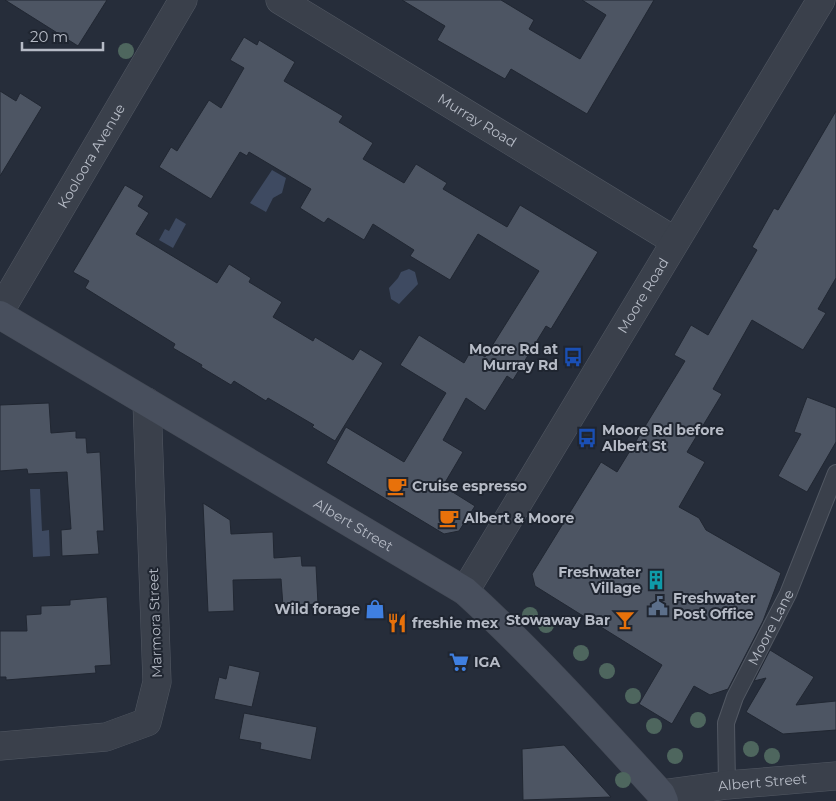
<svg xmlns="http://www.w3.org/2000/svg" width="836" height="801" font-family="Montserrat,sans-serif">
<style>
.water{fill:#3e4a61}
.building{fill:#4d5563;stroke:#212732}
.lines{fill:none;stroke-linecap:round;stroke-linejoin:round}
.lane-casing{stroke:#525863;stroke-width:18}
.street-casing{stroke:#525863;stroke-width:29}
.secondary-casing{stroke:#434954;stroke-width:29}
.lane{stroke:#3a404b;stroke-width:16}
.street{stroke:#3a404b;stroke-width:28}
.secondary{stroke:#484f5d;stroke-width:28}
.tree{fill:#4e665e}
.labels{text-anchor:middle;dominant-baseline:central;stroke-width:4;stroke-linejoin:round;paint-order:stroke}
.street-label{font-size:14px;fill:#b6bbc6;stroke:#1f2530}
.poi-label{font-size:14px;font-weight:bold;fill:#b6bbc6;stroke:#1f2530;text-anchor:start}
</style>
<rect width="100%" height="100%" fill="#262d3a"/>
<!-- water -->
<path class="water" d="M272,170L286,178L282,193L273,198L266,212L250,203Z
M176,218L186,224L173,248L159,240L165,229L169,231Z
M409,269L415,272L418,284L399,304L391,299L389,288L398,278L401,272Z
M30,489H40L42,531L49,530L50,556L33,557Z"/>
<!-- building -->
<path class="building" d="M5,0H107L78,46Z
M402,0H501L534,20L529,29L580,59L606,15L582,0H654L587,114L511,69L505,79L437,40L445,26Z
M244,37L257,45L259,40L295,62L284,81L343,116L339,122L373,143L363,159L404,183L416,164L447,183L443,189L507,227L520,205L598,252L551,329L546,326L513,380L507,376L485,411L466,398L443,440L463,452L443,486L475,506L459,531L444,534L326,463L346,427L404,462L446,393L400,365L419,335L464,363L472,349L485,357L539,271L478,234L450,280L410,256L414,250L373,224L364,240L328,218L324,223L300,208L311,189L249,152L247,156L240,152L211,199L159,167L171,147L177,151L209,100L221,108L244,68L230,60Z
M0,91L16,101L20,93L42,107L0,176Z
M836,111V278L818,309L826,313L803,350L752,320L713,389L722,394L687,452L705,462L679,507L699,518L706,530L781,573L763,621L728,689L710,695L694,686L672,724L639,704L662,665L535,586L532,574L601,462L617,472L685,361L674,355L691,325L708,335L757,250L752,247L774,208L778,210Z
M125,185L144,196L138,206L149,213L136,234L217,283L229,264L251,278L249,282L282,302L273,317L313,341L315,337L353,360L360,349L383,363L335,441L312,427L314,425L268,398L266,401L234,381L231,385L201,367L202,365L173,348L175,344L85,288L89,281L73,272Z
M807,397L836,408V442L807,492L778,476L801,434L794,432Z
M49,403L51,433L76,431V438H86L87,453L100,452L104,531H97L99,554L62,556L61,530L71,529L67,472L28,474L27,469L0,471V405Z
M203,503L230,520L231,534L273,532L274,558L301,556L302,566H316L318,604L283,606L281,579L233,580L234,611L208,612Z
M107,597L111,665L95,666L96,673L6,680V677H0V631H27L26,615L41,614V606L70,605V600Z
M770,650L814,677L796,705L836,701V730L783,734L746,712L766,678L754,681Z
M229,665L260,672L252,707L214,699L219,677L226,679Z
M244,713L317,727L311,760L260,749L261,743L239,739Z
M564,745L611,797L523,800L522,749Z"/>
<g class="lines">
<defs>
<g id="lane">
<path id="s1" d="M727,785L726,723L735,697L788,594L836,473"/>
</g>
<g id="street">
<path id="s2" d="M280,0L675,241"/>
<path id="s3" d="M0,311L183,0"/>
<path id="s4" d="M465,591L821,0"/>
<path d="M0,746L106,737L147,722L157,682L147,402"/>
<path id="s5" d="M661,794L727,785L836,776"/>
</g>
<g id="secondary">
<path id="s6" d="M0,315L465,591C534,654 598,725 661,794L664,801"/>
</g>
</defs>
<!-- lane casing -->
<use href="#lane" class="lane-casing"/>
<!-- street casing -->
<use href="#street" class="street-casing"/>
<!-- secondary casing -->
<use href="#secondary" class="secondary-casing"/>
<!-- lane -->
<use href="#lane" class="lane"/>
<!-- street -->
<use href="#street" class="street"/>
<!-- secondary -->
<use href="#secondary" class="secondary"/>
</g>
<!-- trees -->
<g class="tree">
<circle cx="126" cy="51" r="8"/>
<circle cx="530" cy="615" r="8"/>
<circle cx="546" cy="625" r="8"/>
<circle cx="581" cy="653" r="8"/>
<circle cx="607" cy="671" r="8"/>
<circle cx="633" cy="696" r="8"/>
<circle cx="698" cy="720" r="8"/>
<circle cx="654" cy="726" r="8"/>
<circle cx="751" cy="749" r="8"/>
<circle cx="675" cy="756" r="8"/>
<circle cx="772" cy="756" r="8"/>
<circle cx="623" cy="780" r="8"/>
</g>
<!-- icons -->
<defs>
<symbol id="bus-bare" viewBox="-9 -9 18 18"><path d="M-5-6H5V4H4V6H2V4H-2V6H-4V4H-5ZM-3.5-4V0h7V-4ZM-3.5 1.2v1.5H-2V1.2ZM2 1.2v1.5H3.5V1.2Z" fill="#1a4fb4" stroke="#1f2530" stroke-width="2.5" paint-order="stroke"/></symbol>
<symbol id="cafe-bare" viewBox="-9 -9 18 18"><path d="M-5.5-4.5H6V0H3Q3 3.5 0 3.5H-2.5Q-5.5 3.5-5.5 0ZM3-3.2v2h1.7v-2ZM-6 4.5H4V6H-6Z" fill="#e8710a" stroke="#1f2530" stroke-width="2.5" paint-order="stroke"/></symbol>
<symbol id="building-bare" viewBox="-9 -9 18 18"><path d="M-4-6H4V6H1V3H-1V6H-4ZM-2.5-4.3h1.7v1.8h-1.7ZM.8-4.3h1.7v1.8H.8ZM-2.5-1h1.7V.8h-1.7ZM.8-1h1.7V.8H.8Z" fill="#0f9aa8" stroke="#1f2530" stroke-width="2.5" paint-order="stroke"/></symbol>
<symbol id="civic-bare" viewBox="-9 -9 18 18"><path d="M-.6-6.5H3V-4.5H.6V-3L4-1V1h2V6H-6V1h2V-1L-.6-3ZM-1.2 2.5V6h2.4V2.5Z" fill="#5c6f8a" stroke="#1f2530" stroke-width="2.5" paint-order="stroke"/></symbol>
<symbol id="shop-bare" viewBox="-9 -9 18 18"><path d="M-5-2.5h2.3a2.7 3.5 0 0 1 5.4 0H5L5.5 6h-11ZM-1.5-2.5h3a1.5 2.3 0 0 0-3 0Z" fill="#3f7fe0" stroke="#1f2530" stroke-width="2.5" paint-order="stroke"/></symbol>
<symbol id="bar-bare" viewBox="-9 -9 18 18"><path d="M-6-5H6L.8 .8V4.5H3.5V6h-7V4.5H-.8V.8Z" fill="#e8710a" stroke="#1f2530" stroke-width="2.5" paint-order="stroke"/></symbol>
<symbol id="restaurant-bare" viewBox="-9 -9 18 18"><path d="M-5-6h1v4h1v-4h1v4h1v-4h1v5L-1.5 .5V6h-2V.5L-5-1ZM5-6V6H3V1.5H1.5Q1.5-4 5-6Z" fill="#e8710a" stroke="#1f2530" stroke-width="2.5" paint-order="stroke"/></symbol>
<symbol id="supermarket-bare" viewBox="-9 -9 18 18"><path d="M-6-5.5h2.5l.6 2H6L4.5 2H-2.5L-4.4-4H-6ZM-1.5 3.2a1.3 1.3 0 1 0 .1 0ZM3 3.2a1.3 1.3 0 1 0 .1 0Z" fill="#3f7fe0" stroke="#1f2530" stroke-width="2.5" paint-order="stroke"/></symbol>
</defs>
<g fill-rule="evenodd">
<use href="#bus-bare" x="559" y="343" width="28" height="28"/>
<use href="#bus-bare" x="573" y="424" width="28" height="28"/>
<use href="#cafe-bare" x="383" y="472" width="28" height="28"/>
<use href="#cafe-bare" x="435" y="504" width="28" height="28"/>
<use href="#building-bare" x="642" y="566" width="28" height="28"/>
<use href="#civic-bare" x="644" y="592" width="28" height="28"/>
<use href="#shop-bare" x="361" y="595" width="28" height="28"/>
<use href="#bar-bare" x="611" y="606" width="28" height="28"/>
<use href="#restaurant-bare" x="383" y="609" width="28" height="28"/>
<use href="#supermarket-bare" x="445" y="648" width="28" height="28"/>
</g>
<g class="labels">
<!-- street labels -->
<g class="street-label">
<text stroke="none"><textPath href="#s2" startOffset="231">Murray Road</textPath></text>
<text stroke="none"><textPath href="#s3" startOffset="180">Kooloora Avenue</textPath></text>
<text stroke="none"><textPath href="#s4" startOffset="345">Moore Road</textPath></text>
<text stroke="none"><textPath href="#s6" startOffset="411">Albert Street</textPath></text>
<text transform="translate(155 623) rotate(-92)">Marmora Street</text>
<text stroke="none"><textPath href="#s1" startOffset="168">Moore Lane</textPath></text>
<text stroke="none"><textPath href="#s5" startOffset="102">Albert Street</textPath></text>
</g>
<!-- poi labels -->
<g class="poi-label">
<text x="558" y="349" text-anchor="end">Moore Rd at<tspan x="558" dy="16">Murray Rd</tspan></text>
<text x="602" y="430">Moore Rd before<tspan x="602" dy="16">Albert St</tspan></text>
<text x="412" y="486">Cruise espresso</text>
<text x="464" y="518">Albert &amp; Moore</text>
<text x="641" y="572" text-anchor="end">Freshwater<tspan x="641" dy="16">Village</tspan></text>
<text x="673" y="598">Freshwater<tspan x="673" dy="16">Post Office</tspan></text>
<text x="360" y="609" text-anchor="end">Wild forage</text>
<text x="610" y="620" text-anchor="end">Stowaway Bar</text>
<text x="412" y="623">freshie mex</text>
<text x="474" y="662">IGA</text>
</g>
</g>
<!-- scale -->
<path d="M22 42v8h81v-8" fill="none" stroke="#b6bbc6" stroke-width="2.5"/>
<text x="30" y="42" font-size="15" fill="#b6bbc6" stroke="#1f2530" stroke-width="4" paint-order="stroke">20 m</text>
</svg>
